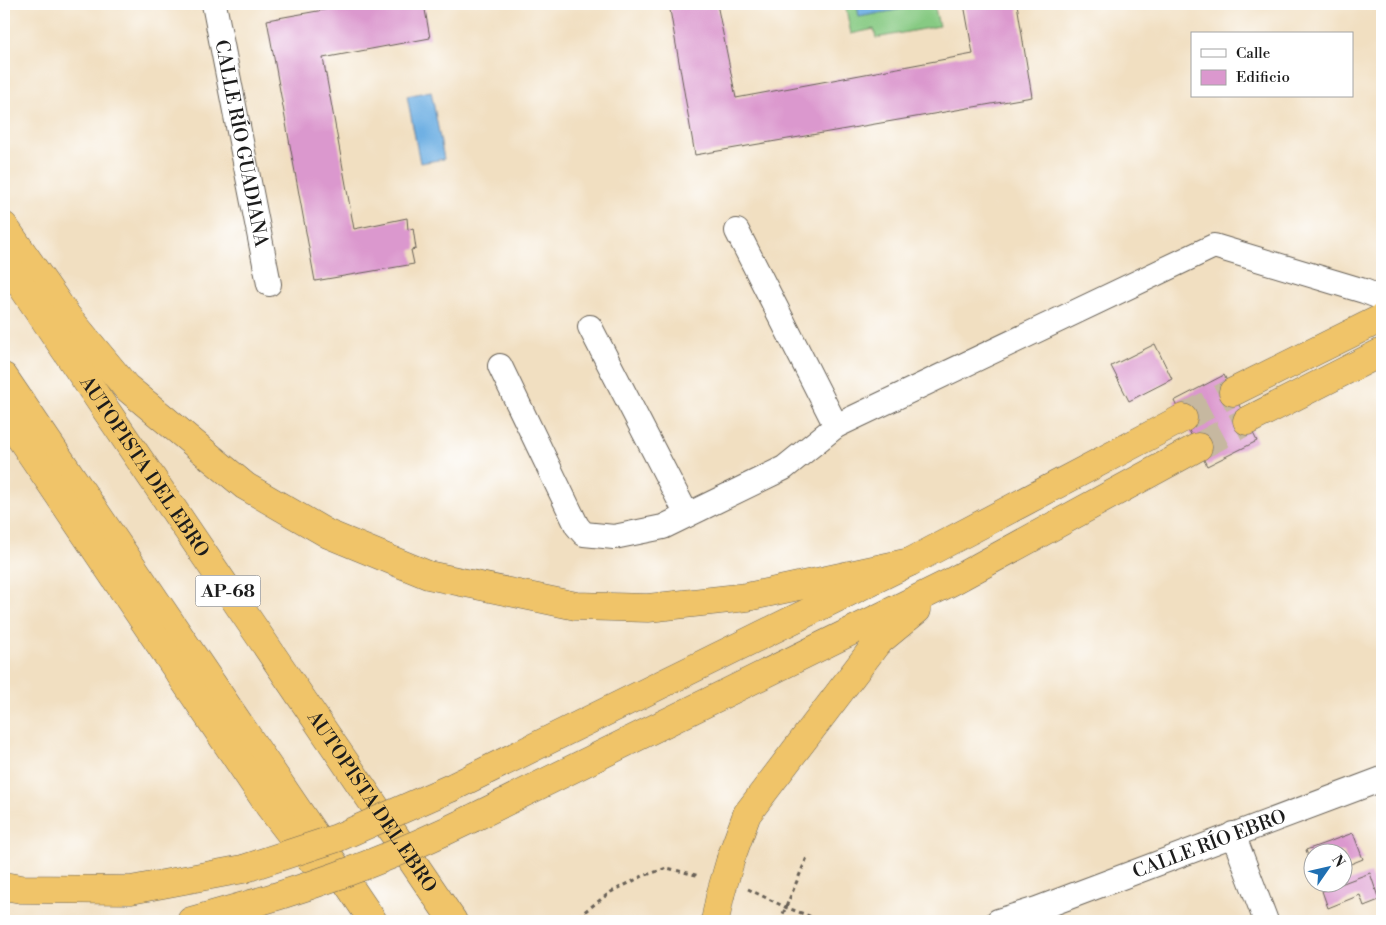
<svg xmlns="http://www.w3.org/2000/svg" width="1386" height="925" font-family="'Libre Bodoni',serif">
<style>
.green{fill:#87ca83;stroke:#527350}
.water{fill:#6fb0e3;stroke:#466680}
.building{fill:#db98ce}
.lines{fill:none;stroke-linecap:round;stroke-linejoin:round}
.highway-tunnel{stroke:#c6b8a0;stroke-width:28;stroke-dasharray:28 14;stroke-linecap:butt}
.minor-casing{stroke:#676056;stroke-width:26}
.highway-casing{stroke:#676056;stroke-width:29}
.path{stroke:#676056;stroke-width:3;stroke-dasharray:4 4;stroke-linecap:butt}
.minor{stroke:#fff;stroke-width:24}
.highway{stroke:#f0c469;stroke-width:28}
.highway-bridge-casing{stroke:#676056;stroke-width:29;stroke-linecap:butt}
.highway-bridge{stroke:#f0c469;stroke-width:28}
.labels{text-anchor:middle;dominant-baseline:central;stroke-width:5;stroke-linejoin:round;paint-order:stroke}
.shield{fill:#fff;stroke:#606060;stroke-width:1}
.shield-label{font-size:18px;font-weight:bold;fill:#1c1c1c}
.street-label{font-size:19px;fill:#1c1c1c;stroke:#fff}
</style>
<rect width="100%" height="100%" fill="#fff"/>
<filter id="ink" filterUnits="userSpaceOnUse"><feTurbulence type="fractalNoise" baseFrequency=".02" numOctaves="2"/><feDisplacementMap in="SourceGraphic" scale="10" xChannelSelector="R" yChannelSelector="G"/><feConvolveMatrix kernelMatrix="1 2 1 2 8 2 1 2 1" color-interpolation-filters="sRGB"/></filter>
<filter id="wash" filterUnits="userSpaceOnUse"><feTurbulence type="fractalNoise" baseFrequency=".0096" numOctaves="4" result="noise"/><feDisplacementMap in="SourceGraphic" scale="20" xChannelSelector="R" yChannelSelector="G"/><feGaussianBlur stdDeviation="1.12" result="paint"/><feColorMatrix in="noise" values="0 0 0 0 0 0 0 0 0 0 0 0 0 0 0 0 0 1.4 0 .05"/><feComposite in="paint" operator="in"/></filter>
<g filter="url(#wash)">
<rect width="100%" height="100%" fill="#f1dfc1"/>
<!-- green -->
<path class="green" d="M845,4H934L939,26L876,38L874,29L851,34Z"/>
<!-- water -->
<path class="water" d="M857,4H915L913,5V7L859,17Z
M431,91L444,159L420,163L407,96Z"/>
<g id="blocks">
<!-- building -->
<path class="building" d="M357,4H424L430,38L323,58L354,229L407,218L408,230L413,228L416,249L411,250L414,264L315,281L267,20Z
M669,4H717L736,98L973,54L964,4H1017L1032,97L695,155Z
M1155,344L1172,379L1129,401L1111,366Z
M1224,375L1257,441L1207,466L1174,401Z
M1353,833L1363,859L1348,865L1344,852H1314V867H1312L1306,850Z
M1370,873L1379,900L1364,906L1360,895L1328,908L1322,891Z"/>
</g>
</g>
<g filter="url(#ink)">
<use href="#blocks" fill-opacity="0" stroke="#676056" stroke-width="1"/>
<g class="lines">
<!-- highway-tunnel -->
<path class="highway-tunnel" d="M1183,418L1233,392
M1198,447L1247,421"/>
<defs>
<g id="minor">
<path id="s1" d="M214,4L269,284"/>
<path d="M737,231L836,426"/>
<path d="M590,327L687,515"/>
<path d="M500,366L577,526L584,534L614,537L663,527L784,468L836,426L1214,246L1364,291L1382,298"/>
<path d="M1233,834L1266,921"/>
<path id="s2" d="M998,921L1037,909L1382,779"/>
</g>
<g id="highway">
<path d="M4,226L67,316L126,387L245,486L328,534L428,575L576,606L648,608L747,597L910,562"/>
<path id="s3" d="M4,260L453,921"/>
<path d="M4,377L373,921"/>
<path d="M1233,392L1382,318"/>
<path d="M4,414L269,806L309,858"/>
<path d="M1247,421L1382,352"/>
<path d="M453,787L910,562L1183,418"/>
<path d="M473,818L951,582L1198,447"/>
<path d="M731,858L747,814L877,643L917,610"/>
<path d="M4,886L21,889L131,890L243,869"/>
<path d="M191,921L251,904"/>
<path d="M715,921L720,896"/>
</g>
</defs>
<!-- minor casing -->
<use href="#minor" class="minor-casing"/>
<!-- highway casing -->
<use href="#highway" class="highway-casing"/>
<!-- path -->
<path class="path" d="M748,889L785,907L823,921
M572,921L611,892L643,876L667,868L700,876
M780,921L808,855"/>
<!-- minor -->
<use href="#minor" class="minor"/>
<!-- highway -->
<use href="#highway" class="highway"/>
<defs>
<path id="highway-bridge" d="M243,869L337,838L453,787
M720,896L731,858
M251,904C330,881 400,854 473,818"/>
</defs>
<!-- highway-bridge casing -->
<use href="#highway-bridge" class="highway-bridge-casing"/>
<!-- highway-bridge -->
<use href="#highway-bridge" class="highway-bridge"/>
</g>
</g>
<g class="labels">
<!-- shield labels -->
<rect class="shield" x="195.5" y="575.5" width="65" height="31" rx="4"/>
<g class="shield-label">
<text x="228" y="591">AP-68</text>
</g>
<!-- street labels -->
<g class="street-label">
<text stroke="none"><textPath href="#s1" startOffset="142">CALLE RÍO GUADIANA</textPath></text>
<text stroke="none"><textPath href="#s3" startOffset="250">AUTOPISTA DEL EBRO</textPath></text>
<text stroke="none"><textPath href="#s3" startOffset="655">AUTOPISTA DEL EBRO</textPath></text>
<text stroke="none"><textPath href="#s2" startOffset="225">CALLE RÍO EBRO</textPath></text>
</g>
</g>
<!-- margin -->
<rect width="1386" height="925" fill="none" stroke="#fff" stroke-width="20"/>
<!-- legend -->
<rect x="1191" y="32" width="162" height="65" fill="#ffffff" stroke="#a4a4a4"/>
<rect x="1201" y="49" width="25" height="8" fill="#ffffff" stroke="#a4a4a4"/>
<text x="1236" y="58" font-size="15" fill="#1c1c1c">Calle</text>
<rect x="1201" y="70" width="25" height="15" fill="#db98ce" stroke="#a4a4a4"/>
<text x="1236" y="82" font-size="15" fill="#1c1c1c">Edificio</text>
<!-- north arrow -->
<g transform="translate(1328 868) rotate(56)"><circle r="24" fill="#ffffff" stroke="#a4a4a4"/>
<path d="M0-4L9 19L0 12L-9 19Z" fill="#1f6fb2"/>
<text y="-8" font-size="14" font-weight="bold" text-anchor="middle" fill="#1c1c1c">N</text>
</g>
</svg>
